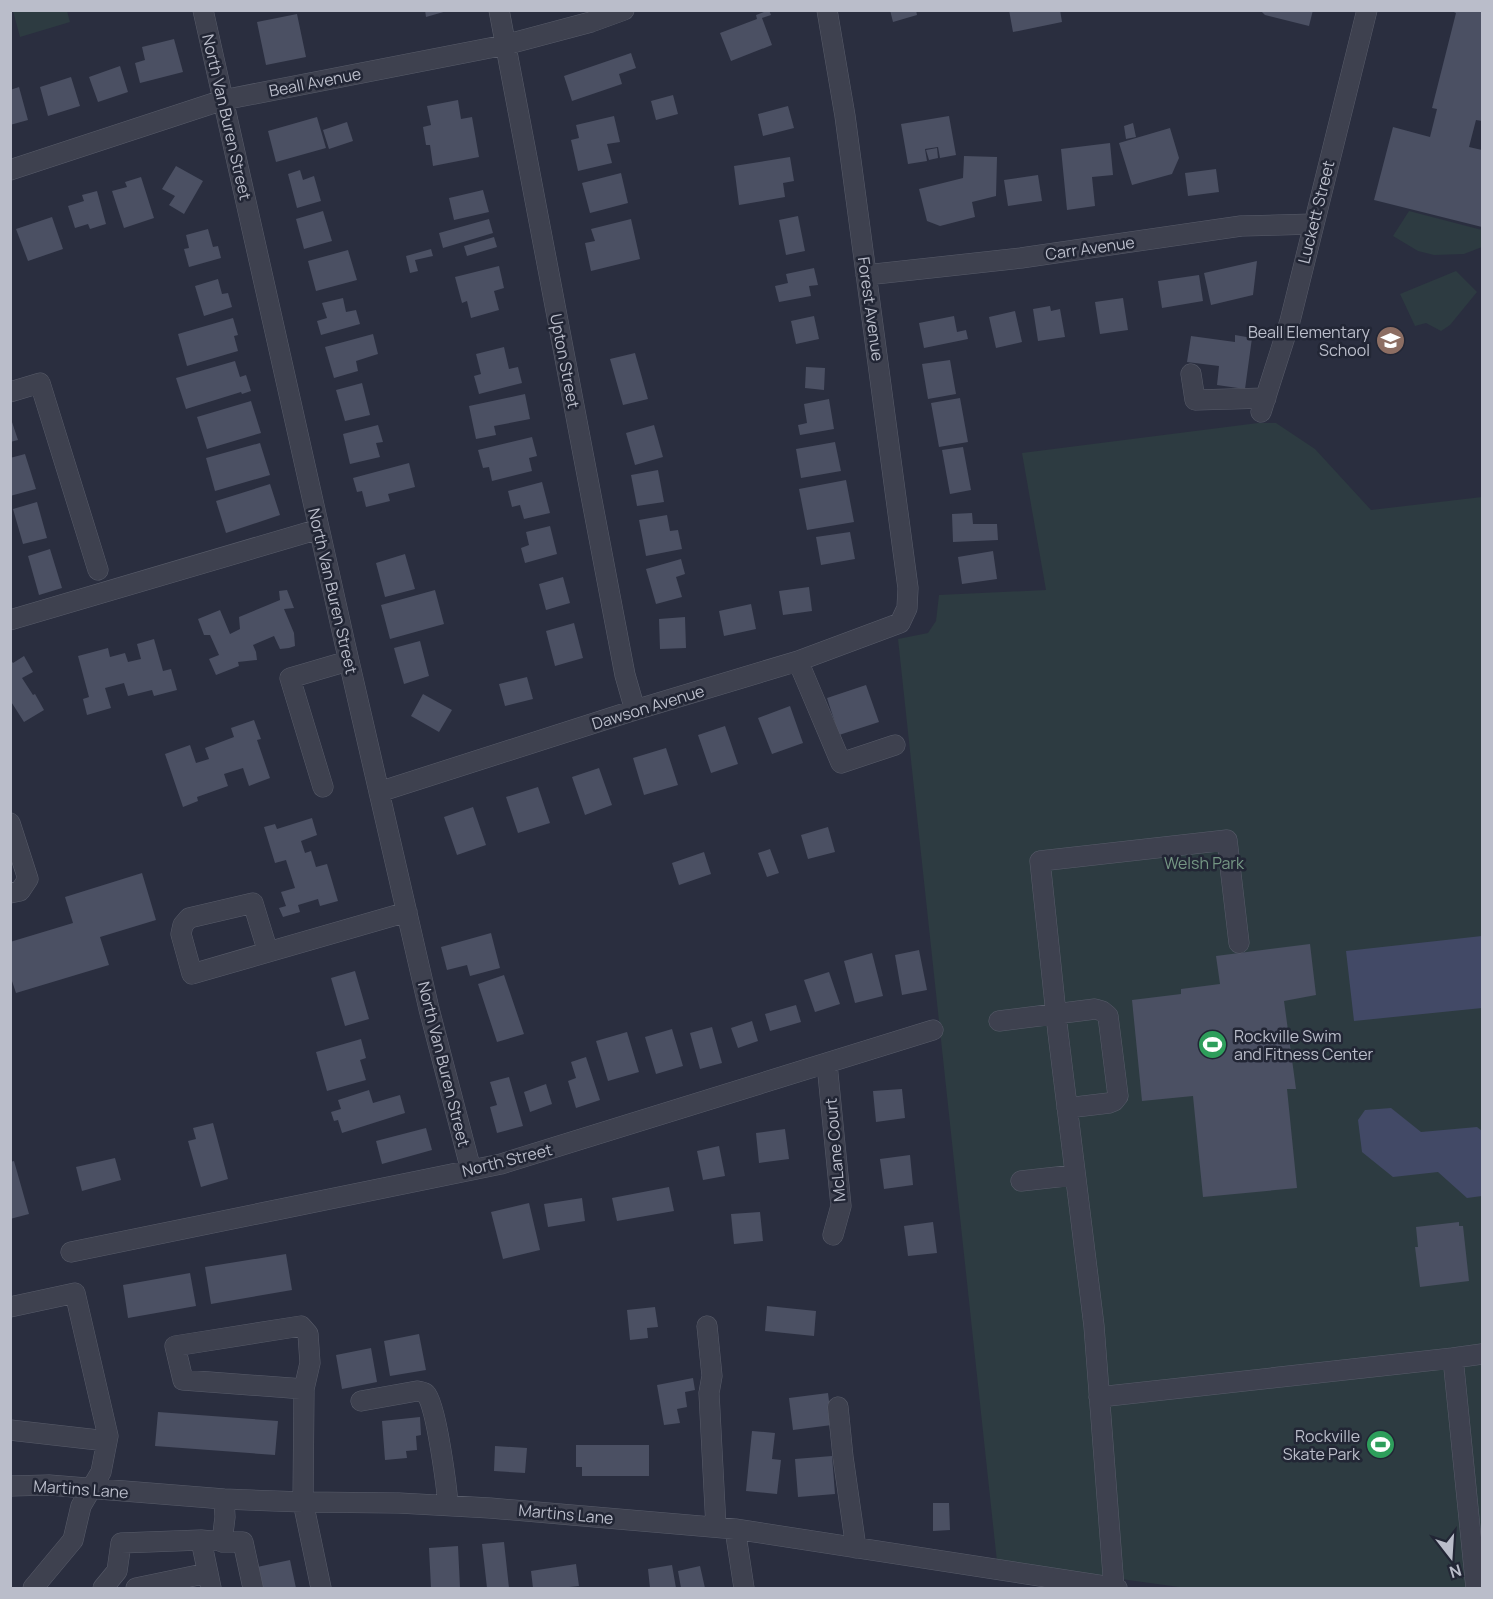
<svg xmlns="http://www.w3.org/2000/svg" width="1493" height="1599" font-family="Manrope,sans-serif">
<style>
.green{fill:#2d3b41}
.water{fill:#424966}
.building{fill:#4b5063}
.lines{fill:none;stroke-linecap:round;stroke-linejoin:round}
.minor-casing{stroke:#585c6a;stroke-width:21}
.minor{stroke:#3e414f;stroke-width:20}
.labels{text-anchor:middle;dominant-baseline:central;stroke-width:5;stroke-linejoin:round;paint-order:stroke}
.street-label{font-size:16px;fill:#babdca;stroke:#222635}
.poi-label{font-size:16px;fill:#babdca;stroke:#222635;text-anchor:end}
.park-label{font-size:16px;fill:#759784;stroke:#222635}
</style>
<rect width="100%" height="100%" fill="#2a2e3f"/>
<!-- green -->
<path class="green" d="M13,11H67L70,22L20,37Z
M1409,211L1482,230V247L1464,254L1434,255L1418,251L1393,236Z
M1456,271L1477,292L1450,325L1441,331L1426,323L1415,326L1400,294Z
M1258,423H1276L1315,449L1371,510L1482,497V1588H1186L997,1562L898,639L928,633L936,621L939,595L1046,590L1022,453Z"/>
<!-- water -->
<path class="water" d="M1482,936V1008L1354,1021L1346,951Z
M1391,1108L1421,1132L1477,1127L1482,1131V1196L1467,1198L1438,1172L1393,1177L1362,1152L1358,1120L1365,1110Z"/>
<!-- building -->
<path class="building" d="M425,10H447V11L426,17Z
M769,10L771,15L762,18L772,45L731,61L720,33L757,19L756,15Z
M890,10H916L917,15L893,22Z
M1009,10H1060L1062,22L1013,32Z
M1260,10H1313L1309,26L1265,15Z
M1450,10H1482V121L1476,120L1469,147L1482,150V227L1374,200L1393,127L1430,137L1437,109L1432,108L1456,13Z
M297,14L306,57L266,65L257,22Z
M174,39L183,72L140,83L135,63L145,60L142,47Z
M631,53L636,68L619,74L622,84L572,101L564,76Z
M120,66L128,92L98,102L89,77Z
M71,77L80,106L48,116L40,87Z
M19,87L28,120L10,125V90Z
M673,95L678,114L656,120L651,101Z
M458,100L461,119L472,117L479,157L433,166L430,145H426L423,127L431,125L427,106Z
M788,106L794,128L763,136L758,114Z
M614,116L620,142L607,144L612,163L578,171L571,140L579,138L576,125Z
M949,116L956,155L940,158L938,147L925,149L927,161L908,164L901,124Z
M317,117L326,148L276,162L268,131Z
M347,122L353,141L329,149L323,130Z
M1133,123L1136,137L1126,139L1124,126Z
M1170,128L1179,158L1172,174L1132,185L1119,143Z
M1110,143L1113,175L1092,177L1095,206L1067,210L1061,149Z
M937,148L938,158L929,160L926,150Z
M964,156L997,157L996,196L972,202L975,217L940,226L927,221L919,189L963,178Z
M790,157L794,181L783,183L785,197L739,205L734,166Z
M176,166L203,181L184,214L169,205L175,196L162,189Z
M1216,169L1219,192L1188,196L1185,173Z
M300,170L303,180L314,176L321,201L297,208L288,174Z
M621,173L628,203L590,213L582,183Z
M1038,175L1042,201L1008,206L1004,180Z
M141,177L154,218L124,228L112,191L127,187L125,182Z
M483,190L489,212L454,220L449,198Z
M97,191L106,224L90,229L88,224L75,228L68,206L84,201L82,195Z
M323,211L332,241L304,249L296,219Z
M798,216L805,251L786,255L779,220Z
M52,217L63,249L28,261L16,229Z
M489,219L493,233L443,248L439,233Z
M631,219L640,259L591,271L585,243L595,241L591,229Z
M208,229L213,247L218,246L221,258L189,267L184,249L189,248L186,235Z
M494,237L497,247L467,256L464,246Z
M431,249L433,256L415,260L418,271L410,273L406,256Z
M348,250L357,280L316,291L308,261Z
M1257,261L1253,295L1211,305L1204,273Z
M499,266L504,288L494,291L499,310L471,318L467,301L462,303L455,277Z
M814,268L818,285L809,286L811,296L779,302L775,286L788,283L786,274Z
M1199,275L1203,301L1162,308L1158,281Z
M218,279L222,294L228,293L232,307L204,316L195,286Z
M343,298L346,312L356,310L360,324L321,335L317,321L327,318L322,303Z
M1123,298L1128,330L1100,334L1095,302Z
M1050,306L1051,311L1060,309L1065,337L1038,341L1033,309Z
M1015,311L1022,342L996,348L989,317Z
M814,316L819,339L796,344L791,321Z
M954,316L957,332L966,330L968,339L924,348L919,323Z
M233,318L238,335L234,336L238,351L187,366L178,334Z
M373,334L378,354L356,361L358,371L334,378L325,347Z
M1235,335L1252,338L1245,389L1217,385L1219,366L1187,362L1191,336L1235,342Z
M504,347L509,369L518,367L522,383L479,394L474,376L481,374L476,354Z
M635,353L648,399L623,405L610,359Z
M950,360L956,394L928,399L922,364Z
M235,361L240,377L246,375L251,391L242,394L241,392L186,409L176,378Z
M806,367L825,368L824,390L805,388Z
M362,383L370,415L345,421L336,390Z
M525,394L530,419L494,426L496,435L476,439L469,406Z
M960,398L968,442L939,447L931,403Z
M829,399L834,429L800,435L798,425L807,423L804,404Z
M251,401L261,433L207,449L197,417Z
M10,416L18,440L10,442Z
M378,425L383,442L376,443L380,457L350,464L343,434Z
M654,425L663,457L635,465L626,433Z
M532,437L537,456L529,458L532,471L492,481L489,467L483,468L478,450Z
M835,442L841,471L801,478L796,449Z
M260,443L270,475L215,491L206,458Z
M963,447L971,490L950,494L942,450Z
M25,454L36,489L10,496V458Z
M409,463L415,487L388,494L390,501L366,507L362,491L357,492L353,478Z
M658,470L664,502L637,506L631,475Z
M846,480L854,522L807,530L799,489Z
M542,482L550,513L524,519L520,505L512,507L508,491Z
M270,484L280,515L226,533L216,501Z
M37,502L47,538L23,544L13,509Z
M972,513L973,524H997L998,540L953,542L952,514Z
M667,515L670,531L678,530L682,549L646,556L639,520Z
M550,526L557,554L525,563L521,548L529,545L526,532Z
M850,532L855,559L821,565L816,537Z
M50,549L62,588L39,595L28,556Z
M993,551L997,579L962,584L958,557Z
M405,554L415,589L385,597L376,563Z
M681,559L685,574L676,577L682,597L656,604L646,569Z
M563,577L570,603L546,610L539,584Z
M809,587L812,611L783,615L779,591Z
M287,590L294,608L284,609L294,633L295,646L289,648L280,649L274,636L253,645L256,652L257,660L238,662L239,666L216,675L209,659L219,655L210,635H204L198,619L220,610L230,634L240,629L239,617L280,600L279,591Z
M435,590L444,624L390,639L381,605Z
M751,604L756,629L724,636L719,611Z
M685,617L686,648L660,649L659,619Z
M574,623L583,658L555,666L546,631Z
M154,639L163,671L171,669L177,690L154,696L152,690L128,696L124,683L105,688L111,708L87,715L83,699L89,697L78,656L108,648L110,657L125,653L128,662L141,659L137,644Z
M420,641L429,676L404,684L394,648Z
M24,656L33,672L22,678L33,695L35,694L44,710L24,722L10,700V659L13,663Z
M527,677L533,699L505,706L499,684Z
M866,685L879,722L839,735L827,698Z
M423,694L452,710L439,732L411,716Z
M790,706L803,743L772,754L758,718Z
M254,720L261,739L257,740L270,778L249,786L243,768L224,774L228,786L197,797L198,801L183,807L165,754L190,745L196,763L209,759L205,748L234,737L231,728Z
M725,726L738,764L711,773L698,735Z
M666,748L678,785L644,795L633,758Z
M599,768L612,805L585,815L572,777Z
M538,787L550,823L518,833L506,797Z
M473,807L486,845L457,855L444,817Z
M312,818L317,835L301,841L305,853L311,851L316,867L327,864L338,901L320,906L318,899L298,905L300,912L283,917L279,908L286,906L281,892L295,888L286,860L275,863L264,827L275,824L277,829Z
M828,827L835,852L808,859L801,835Z
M770,849L779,873L767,877L758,853Z
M704,852L711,874L679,885L672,863Z
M142,873L156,920L100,937L109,965L16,993L10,975V942L73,923L65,897Z
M491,933L500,968L470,976L467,965L447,970L441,947Z
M1310,944L1316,995L1284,1001L1296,1089H1287L1297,1188L1203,1197L1193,1096L1142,1101L1132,1000L1181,994V989L1220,984L1216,956Z
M919,950L927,990L902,995L895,955Z
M872,953L883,996L855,1003L844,961Z
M355,971L369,1019L345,1026L331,978Z
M829,972L840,1004L815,1012L804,980Z
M504,975L524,1034L497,1042L478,984Z
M796,1005L801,1022L770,1031L765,1014Z
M752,1021L758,1041L738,1048L731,1028Z
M712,1027L722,1063L700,1069L690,1033Z
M672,1029L683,1066L656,1074L645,1037Z
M627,1032L639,1072L608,1081L596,1041Z
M361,1039L366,1058L360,1060L366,1080L327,1091L316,1052Z
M586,1057L600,1100L576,1108L568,1081L576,1078L571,1062Z
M509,1077L523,1126L497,1133L490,1107L497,1105L490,1082Z
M546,1084L552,1104L530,1112L524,1092Z
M902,1089L905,1118L876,1122L873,1091Z
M369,1090L373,1103L400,1095L405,1113L342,1133L338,1120L334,1121L331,1112L341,1109L338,1100Z
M213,1123L228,1179L201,1187L188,1141L196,1139L193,1128Z
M426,1128L432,1150L382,1164L376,1141Z
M785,1129L789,1159L759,1163L756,1133Z
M719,1146L725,1176L703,1180L697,1151Z
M910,1155L913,1185L884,1189L880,1159Z
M115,1158L121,1180L82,1191L76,1167Z
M14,1161L29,1214L10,1219V1162Z
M669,1187L674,1211L617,1221L612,1198Z
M582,1198L585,1221L548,1227L544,1204Z
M529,1203L540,1250L503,1259L491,1212Z
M760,1212L763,1241L734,1244L731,1214Z
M933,1222L937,1253L908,1256L904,1226Z
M1459,1222V1226H1463L1469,1281L1420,1287L1415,1247H1418L1416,1227Z
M286,1254L292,1290L211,1304L205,1267Z
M190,1273L196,1306L128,1318L123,1285Z
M767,1306L816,1311L814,1336L765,1331Z
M655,1307L658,1327L647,1328L648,1338L630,1340L627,1310Z
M419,1334L426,1370L390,1376L384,1341Z
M371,1348L377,1382L342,1389L336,1355Z
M693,1378L695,1390L685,1392L687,1407L677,1409L680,1423L664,1425L657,1385Z
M828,1393L832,1425L793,1430L789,1398Z
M158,1412L278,1421L275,1455L155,1446Z
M420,1417L421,1435L416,1436L417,1450L406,1451L407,1458L385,1460L382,1421Z
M752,1431L775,1433L772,1459L781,1460L777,1494L746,1491Z
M576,1445H649V1476H582V1467H576Z
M495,1446L527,1448L525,1473L494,1471Z
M832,1456L835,1494L798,1497L795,1459Z
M933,1503H949L950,1530L933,1531Z
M504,1542L509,1588H487L482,1544Z
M458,1546L460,1588H431L429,1548Z
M290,1560L296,1588H262L257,1567Z
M576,1564L579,1586L559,1588H533L531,1571Z
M672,1565L676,1588H650L648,1569Z
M700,1566L705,1588H681L678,1571Z"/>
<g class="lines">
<defs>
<path id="minor" d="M203,10L345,644L429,1009L471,1170
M499,10L625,675L635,710
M10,170L223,100L505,45L591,22L624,10
M866,275L1021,258L1241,226L1313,224
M1191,374L1195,400L1266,398
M10,392L40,383L98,570
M1261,412L1290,321L1367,10
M10,620L319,529
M798,661L841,763L895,745
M323,787L290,678L348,661
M379,792L635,710L798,661L900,623L907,608L908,588L845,116L827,10
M10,823L28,879L20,891L10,893
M268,952L253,903L189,918L183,925L181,934L192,974L407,912
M999,1021L1095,1009L1102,1011L1108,1016L1118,1096L1114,1101L1109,1103L1067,1108
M827,1064L841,1206L833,1235
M1021,1181L1075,1175
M71,1252L501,1164L933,1030
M10,1307L75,1293L108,1436L101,1472L81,1506L73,1540L33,1588
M707,1326L712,1376L709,1393L716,1527
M1453,1358L1482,1354
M304,1389L310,1363L308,1334L301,1326L175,1346L183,1380L304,1389L303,1502L321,1588
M1099,1397L1453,1358L1476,1588
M361,1401L417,1391C421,1392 424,1392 426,1394C436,1403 447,1489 448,1506
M838,1407L843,1457L856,1548
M10,1430L107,1441
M10,1486L49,1485L224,1499L303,1502L399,1503L490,1508L735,1529L1117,1588
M224,1499L225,1517L222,1542H243L253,1588
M735,1529L744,1588
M103,1588L117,1571L121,1543L201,1540
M136,1588L208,1573
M211,1588L201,1540L212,1541
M1114,1588L1094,1326L1058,1033L1040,861L1227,840L1239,943"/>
</defs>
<!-- minor casing -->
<use href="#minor" class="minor-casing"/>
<!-- minor -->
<use href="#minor" class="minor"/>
</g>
<!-- icons -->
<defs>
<symbol id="school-disc" viewBox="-11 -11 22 22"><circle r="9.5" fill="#8d6e63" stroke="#222635"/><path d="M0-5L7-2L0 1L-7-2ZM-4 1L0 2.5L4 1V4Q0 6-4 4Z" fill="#fff"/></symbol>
<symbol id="stadium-disc" viewBox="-11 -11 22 22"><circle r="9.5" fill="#2e9e5b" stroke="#222635"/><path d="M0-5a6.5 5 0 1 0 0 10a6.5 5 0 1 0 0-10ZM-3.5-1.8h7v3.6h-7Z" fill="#fff"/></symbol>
</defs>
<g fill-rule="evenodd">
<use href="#school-disc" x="1374" y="324" width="33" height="33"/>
<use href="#stadium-disc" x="1196" y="1028" width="33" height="33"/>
<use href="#stadium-disc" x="1364" y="1428" width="33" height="33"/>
</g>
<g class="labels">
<!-- street labels -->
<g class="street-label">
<text transform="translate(315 82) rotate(-11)">Beall Avenue</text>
<text transform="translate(227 117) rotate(77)">North Van Buren Street</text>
<text transform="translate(1316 212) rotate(-76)">Luckett Street</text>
<text transform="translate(1090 248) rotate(-8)">Carr Avenue</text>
<text transform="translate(871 309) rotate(82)">Forest Avenue</text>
<text transform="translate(565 361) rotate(79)">Upton Street</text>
<text transform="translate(333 591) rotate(77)">North Van Buren Street</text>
<text transform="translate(648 707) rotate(-17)">Dawson Avenue</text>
<text transform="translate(444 1064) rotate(76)">North Van Buren Street</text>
<text transform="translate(835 1150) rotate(-95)">McLane Court</text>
<text transform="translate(507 1160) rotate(-14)">North Street</text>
<text transform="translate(81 1489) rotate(4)">Martins Lane</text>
<text transform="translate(566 1514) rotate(5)">Martins Lane</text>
</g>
<!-- poi labels -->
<g class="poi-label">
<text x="1370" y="332">Beall Elementary<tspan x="1370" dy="18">School</tspan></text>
<text x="1234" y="1036" text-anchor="start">Rockville Swim<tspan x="1234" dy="18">and Fitness Center</tspan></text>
<text x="1360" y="1436">Rockville<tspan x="1360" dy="18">Skate Park</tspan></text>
</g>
<!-- park labels -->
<g class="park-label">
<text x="1204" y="863">Welsh Park</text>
</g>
</g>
<!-- border -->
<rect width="1493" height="1599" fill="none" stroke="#babdca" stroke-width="24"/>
<!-- north arrow -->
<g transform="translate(1451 1557) rotate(163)" stroke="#222635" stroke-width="4.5" paint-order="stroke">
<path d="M0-4.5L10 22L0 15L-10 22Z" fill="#babdca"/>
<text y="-9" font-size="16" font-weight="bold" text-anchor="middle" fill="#babdca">N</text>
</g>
</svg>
